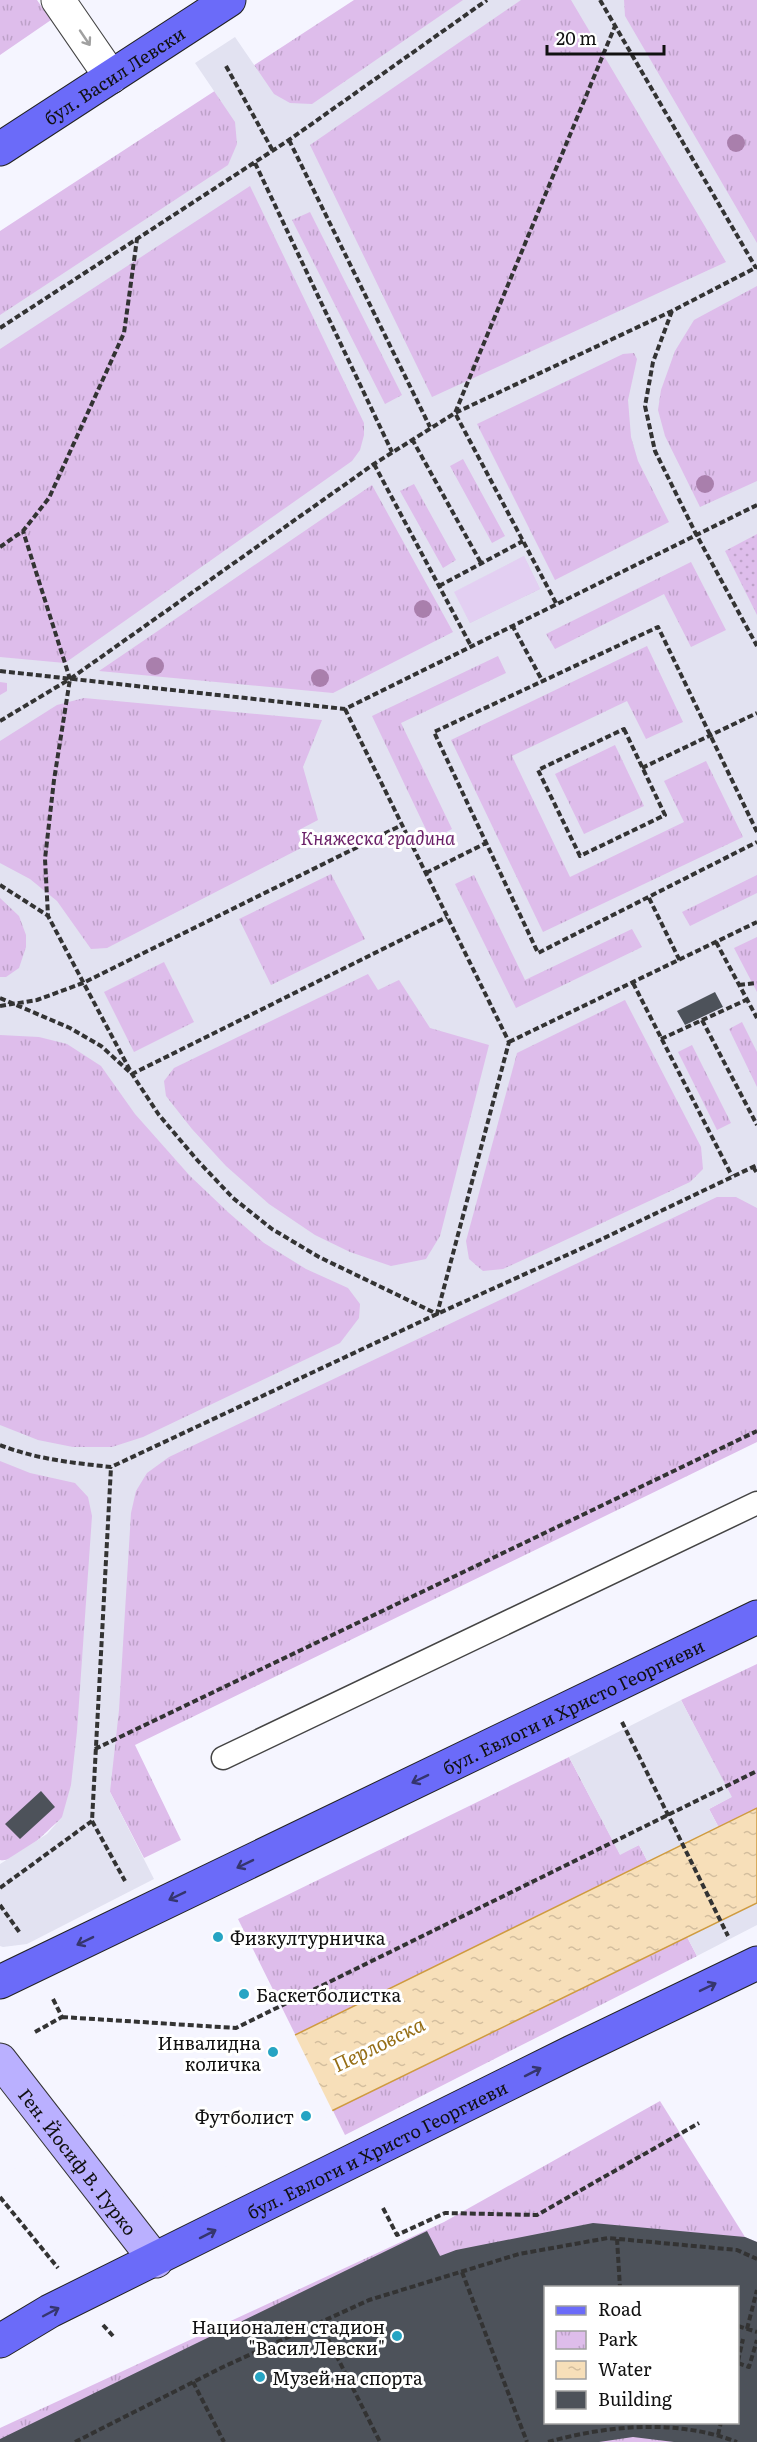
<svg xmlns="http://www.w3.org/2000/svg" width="757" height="2442" font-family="Literata,serif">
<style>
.park{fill:url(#park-tufts);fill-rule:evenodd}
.garden{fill:url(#garden-dots)}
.pitch{fill:#e3cff2}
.plaza{fill:#e2e2f1;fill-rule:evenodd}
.water{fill:url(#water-ripples);stroke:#cf9b3f;stroke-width:1.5}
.pier{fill:#f5f5ff}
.building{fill:#4d525a;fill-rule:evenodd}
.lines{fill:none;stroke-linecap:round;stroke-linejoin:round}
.lane-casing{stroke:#444;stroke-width:25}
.street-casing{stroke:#444;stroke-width:35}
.secondary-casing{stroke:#333;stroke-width:35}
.primary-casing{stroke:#222;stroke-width:35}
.path{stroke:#333;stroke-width:4;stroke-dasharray:6 3;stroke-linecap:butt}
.lane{stroke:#fff;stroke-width:22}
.street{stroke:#fff;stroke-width:33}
.secondary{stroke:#bab0ff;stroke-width:33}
.primary{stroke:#6b6bf9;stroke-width:33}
.tree{fill:#a97fac}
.oneway{stroke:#a0a0a0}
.oneway2{stroke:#35356e}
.poi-dot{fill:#26a4c3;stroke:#fff;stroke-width:2}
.labels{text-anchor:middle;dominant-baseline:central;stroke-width:6;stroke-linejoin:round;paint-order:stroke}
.street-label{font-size:18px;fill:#111;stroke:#fff}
.park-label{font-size:18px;font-style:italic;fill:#6a1f68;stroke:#fff}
.poi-label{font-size:18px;fill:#111;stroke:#fff;text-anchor:start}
.water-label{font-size:20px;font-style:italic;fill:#966e16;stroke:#fff}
</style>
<defs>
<pattern id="park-tufts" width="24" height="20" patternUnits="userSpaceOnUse" patternTransform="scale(1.5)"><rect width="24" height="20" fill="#debdeb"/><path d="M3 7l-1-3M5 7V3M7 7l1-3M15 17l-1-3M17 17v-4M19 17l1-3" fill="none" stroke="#bda1c8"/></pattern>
<pattern id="garden-dots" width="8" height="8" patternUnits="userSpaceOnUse" patternTransform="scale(1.5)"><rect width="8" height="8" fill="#debdeb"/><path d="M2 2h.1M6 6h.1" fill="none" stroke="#bda1c8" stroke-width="1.8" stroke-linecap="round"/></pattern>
<pattern id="water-ripples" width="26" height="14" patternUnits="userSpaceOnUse" patternTransform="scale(1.5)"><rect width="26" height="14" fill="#f7dfb9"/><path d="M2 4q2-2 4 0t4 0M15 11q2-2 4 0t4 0" fill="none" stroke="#d3be9e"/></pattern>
</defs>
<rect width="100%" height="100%" fill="#f5f5ff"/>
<!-- park -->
<path class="park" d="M0,0H37L51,20L0,55Z
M354,0H757V1442L135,1745L181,1840L144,1858L110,1792C95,1800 79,1807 65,1816C48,1827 22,1863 0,1860V231Z
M757,1664V1900L709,1809L731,1797L681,1700Z
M569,1757L620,1854L639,1845L697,1956L345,2135L238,1919Z
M660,2101L745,2237L757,2242V2442H0V2428L444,2222ZM546,2288H738V2422H546Z"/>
<!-- garden -->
<path class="garden" d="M757,534V615L724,551Z"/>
<!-- pitch -->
<path class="pitch" d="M524,556L540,589L470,623L453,592Z"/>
<!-- plaza -->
<path class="plaza" d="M463,0H521L310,145L432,397L726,262L571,0H624L625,16L757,243V286L694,320L675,351L661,390L658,410L665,436L700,507L757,481V534L725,551L757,615V875L682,912L690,926L757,893V937L734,948L757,992V1052L742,1022L729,1029L757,1087V1208L736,1197H717L169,1457L147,1473L136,1491L131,1513L119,1710L110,1792L154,1879L27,1944L3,1947L0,1946V1864L47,1834L62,1817L71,1785L77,1731L92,1516L88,1497L75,1483L30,1473L0,1461V1425L38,1440L73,1447H112L143,1437L340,1343L359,1318L360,1304L348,1288L306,1269L264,1243L229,1213L190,1176L135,1114L101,1066L67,1044L39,1037L0,1035V977H6L19,968L26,947V935L19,916L0,898V863L30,879L57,901L91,949L107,948L303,847L297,831L318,820L303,767L322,720L84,698L57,705L0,741V695L7,691V683L0,682V657L65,663L352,461L360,450L364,435V423L250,186L0,349V315L228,165L237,144L235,122L195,63L235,37L274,94L290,103L312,104ZM310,212L402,395L385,404L292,220ZM634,353L637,359L628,400L631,437L638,461L669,522L555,580L477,424L623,354ZM463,459L505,536L492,543L450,466ZM414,484L456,560L443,568L400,491ZM372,485L453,632L333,693L99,671ZM524,556L540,589L470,623L454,592ZM691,562L726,630L691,647L664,594L555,649L546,634ZM647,646L683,722L646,739L627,701L512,756L570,877L684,822L664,781L706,761L743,837L543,932L451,740ZM498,656L506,673L401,723L452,829L431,840L372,716ZM615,745L644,806L584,834L555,774ZM331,874L365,939L271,985L239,919ZM474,875L525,980L632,929L642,947L516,1008L455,884ZM164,962L194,1022L134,1052L104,992ZM368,974L378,990L399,980L430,1028L489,1045L440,1236L426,1259L391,1266L350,1252L315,1235L269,1204L226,1166L192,1129L166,1096L164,1081L174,1068ZM625,1000L701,1147L703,1169L690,1182L503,1269L483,1271L469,1259L466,1241L517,1053ZM692,1045L731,1123L717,1130L678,1052Z
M681,1700L732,1797L709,1809L757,1900V1925L697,1956L639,1845L620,1855L569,1757Z"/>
<!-- water -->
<path class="water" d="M757,1808V1903L0,2273V2180Z"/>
<!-- pier -->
<path class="pier" d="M294,2033L334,2114L0,2276V2176Z"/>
<!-- building -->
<path class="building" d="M715,992L723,1007L685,1025L677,1011Z
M41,1791L55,1807L20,1839L5,1824Z
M593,2223L745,2237L757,2242V2442H674L633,2437L599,2442H0V2439L427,2231L440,2256L456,2250ZM546,2288H738V2422H546Z"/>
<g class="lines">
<defs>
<path id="lane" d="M223,1758L757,1503"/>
<path id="street" d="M58,0L111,77"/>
<g id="secondary">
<path id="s1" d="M0,2060L156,2261"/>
</g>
<g id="primary">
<path id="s2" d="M0,149L229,0"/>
<path id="s3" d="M0,1982L757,1617"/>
<path id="s4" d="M0,2341L50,2311L572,2052L757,1963"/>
</g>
</defs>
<!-- lane casing -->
<use href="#lane" class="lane-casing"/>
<!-- street casing -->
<use href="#street" class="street-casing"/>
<!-- secondary casing -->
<use href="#secondary" class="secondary-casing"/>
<!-- primary casing -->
<use href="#primary" class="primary-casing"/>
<!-- path -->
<path class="path" d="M600,0L756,268
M226,66L273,151
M289,140L430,427
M255,163L392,452
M672,311L653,362L645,406L655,451L696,534L757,646
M0,328L289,140L487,0
M412,439L481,563
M374,464L471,646
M0,547L23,531L49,498L124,333L137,239
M439,586L523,541
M556,603L455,413L615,26
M512,625L543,682
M0,671L345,709L757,505
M345,709L509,1042L437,1314L319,1257L272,1229L233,1198L198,1161L159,1115L132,1074L48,916L45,859L54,780L70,679L374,464L455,413L672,311L757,267
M0,721L70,679L23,531
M624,729L665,815L580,856L538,770Z
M642,768L757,713
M757,832L658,627L434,732L538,953L757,842
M426,873L486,843
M0,885L47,915
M649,898L680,961
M716,942L757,1018
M633,983L732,1176
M739,985L757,983
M0,998L70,1028L101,1046L132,1074L447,917
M0,1006L37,1000L83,983L402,825
M702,1020L757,1125
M661,1039L746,1000
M509,1042L757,922
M753,1167L757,1173
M0,1445C35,1459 74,1463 111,1467L437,1314L600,1240L757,1165
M622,1722L728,1936
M95,1749L757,1431
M92,1821L125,1881
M0,1888L92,1821L111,1467
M0,1905L20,1933
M62,2017L236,2028L757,1771
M35,2032L62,2017L52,1997
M0,2197L58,2268
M383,2208L397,2235L445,2213L537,2215L699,2123
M617,2239L620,2288
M462,2272L527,2442
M320,2323L380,2442
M103,2325L113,2336
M738,2326L757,2332
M747,2329L757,2290
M738,2361L743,2339
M738,2363L749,2367L757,2340
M193,2382L224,2442
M718,2435L721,2422
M75,2442L223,2367L369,2300L519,2254L608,2238L737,2250L757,2259
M548,2442C609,2425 677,2419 737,2442"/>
<!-- lane -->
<use href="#lane" class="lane"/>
<!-- street -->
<use href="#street" class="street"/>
<!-- secondary -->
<use href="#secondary" class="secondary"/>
<!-- primary -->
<use href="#primary" class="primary"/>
</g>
<!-- trees -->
<g class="tree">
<circle cx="736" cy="143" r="9"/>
<circle cx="705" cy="484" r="9"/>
<circle cx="423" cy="609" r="9"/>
<circle cx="155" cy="666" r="9"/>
<circle cx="320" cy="678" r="9"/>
</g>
<!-- one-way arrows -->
<defs><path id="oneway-shaft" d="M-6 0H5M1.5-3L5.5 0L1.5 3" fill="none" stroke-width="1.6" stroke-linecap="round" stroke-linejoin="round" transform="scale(1.5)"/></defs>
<use class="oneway" href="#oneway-shaft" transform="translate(85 38) rotate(56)"/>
<g class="oneway2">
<use href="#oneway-shaft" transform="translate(420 1779) rotate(154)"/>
<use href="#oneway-shaft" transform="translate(245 1864) rotate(154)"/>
<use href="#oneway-shaft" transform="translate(177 1896) rotate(154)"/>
<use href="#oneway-shaft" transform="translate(85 1941) rotate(154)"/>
<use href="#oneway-shaft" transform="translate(708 1987) rotate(-26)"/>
<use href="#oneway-shaft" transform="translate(533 2072) rotate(-27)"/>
<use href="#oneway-shaft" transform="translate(208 2234) rotate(-27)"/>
<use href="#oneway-shaft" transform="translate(51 2312) rotate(-28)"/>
</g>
<!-- markers -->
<g class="poi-dot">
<circle cx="218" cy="1937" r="6"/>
<circle cx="244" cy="1994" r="6"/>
<circle cx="273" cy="2052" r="6"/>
<circle cx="306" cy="2116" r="6"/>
<circle cx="397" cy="2336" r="6"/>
<circle cx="260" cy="2377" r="6"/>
</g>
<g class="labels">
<!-- street labels -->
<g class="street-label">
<text stroke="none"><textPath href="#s2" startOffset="136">бул. Васил Левски</textPath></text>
<text stroke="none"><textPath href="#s3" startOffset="636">бул. Евлоги и Христо Георгиеви</textPath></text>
<text stroke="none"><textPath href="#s4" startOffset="423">бул. Евлоги и Христо Георгиеви</textPath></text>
<text stroke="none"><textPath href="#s1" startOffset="128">Ген. Йосиф В. Гурко</textPath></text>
</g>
<!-- park labels -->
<g class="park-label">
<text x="378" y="837">Княжеска градина</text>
</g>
<!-- poi labels -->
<g class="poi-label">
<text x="230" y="1937">Физкултурничка</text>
<text x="256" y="1994">Баскетболистка</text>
<text x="261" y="2042" text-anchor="end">Инвалидна<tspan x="261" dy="21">количка</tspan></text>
<text x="294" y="2116" text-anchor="end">Футболист</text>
<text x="385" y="2326" text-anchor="end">Национален стадион<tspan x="385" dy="21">"Васил Левски"</tspan></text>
<text x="272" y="2377">Музей на спорта</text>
</g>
<!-- water labels -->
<g class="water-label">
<text transform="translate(378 2043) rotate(-26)">Перловска</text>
</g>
</g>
<!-- legend -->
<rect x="544" y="2286" width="195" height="138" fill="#ffffff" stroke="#a0a0a0" stroke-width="1.5"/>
<rect x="556" y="2306" width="30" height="9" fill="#6b6bf9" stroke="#a0a0a0" stroke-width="1.5"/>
<text x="598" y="2316" font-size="18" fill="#111111">Road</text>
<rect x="556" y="2331" width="30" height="18" fill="url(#park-tufts)" stroke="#a0a0a0" stroke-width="1.5"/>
<text x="598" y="2346" font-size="18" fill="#111111">Park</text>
<rect x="556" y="2361" width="30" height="18" fill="url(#water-ripples)" stroke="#a0a0a0" stroke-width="1.5"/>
<text x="598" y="2376" font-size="18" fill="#111111">Water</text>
<rect x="556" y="2391" width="30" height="18" fill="#4d525a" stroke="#a0a0a0" stroke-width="1.5"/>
<text x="598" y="2406" font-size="18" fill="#111111">Building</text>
<!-- scale -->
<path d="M547 45v9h117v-9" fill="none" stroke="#111111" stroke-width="3"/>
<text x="556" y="45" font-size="18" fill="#111111" stroke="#ffffff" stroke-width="4.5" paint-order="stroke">20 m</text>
</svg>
